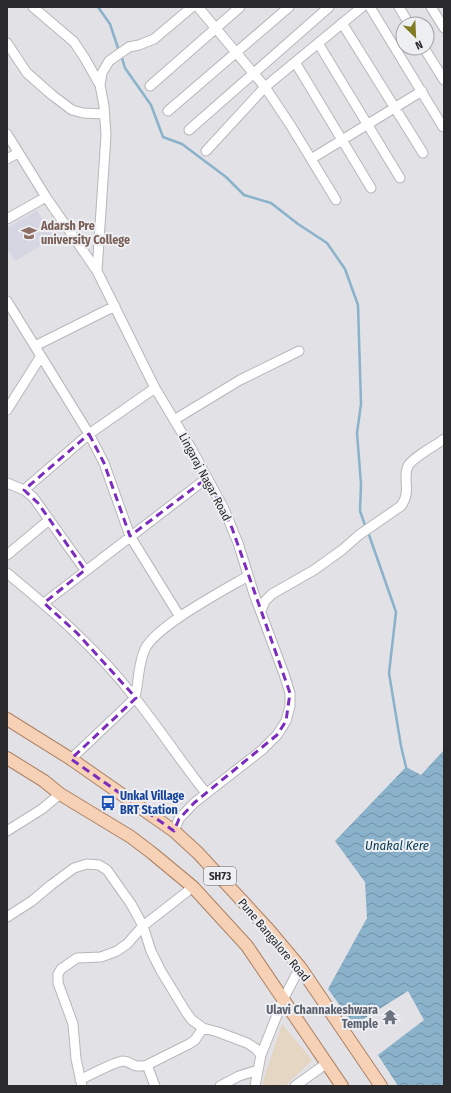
<svg xmlns="http://www.w3.org/2000/svg" width="451" height="1093" font-family="'Fira Sans Condensed',sans-serif">
<style>
.commercial{fill:#e5d5c3}
.built{fill:#d5d6e2}
.water{fill:url(#water-waves)}
.lines{fill:none;stroke-linecap:round;stroke-linejoin:round}
.stream{stroke:#8ab2cb;stroke-width:2.5}
.minor-casing{stroke:#b7b7bb;stroke-width:11}
.major-casing{stroke:#ac8265;stroke-width:14}
.minor{stroke:#fff;stroke-width:9}
.major{stroke:#f7d1b5;stroke-width:12}
.marked{fill:none;stroke:#7b2cbf;stroke-width:3;stroke-dasharray:8 5;stroke-linejoin:round}
.labels{text-anchor:middle;dominant-baseline:central;stroke-width:4;stroke-linejoin:round;paint-order:stroke}
.shield{fill:#eeeff3;stroke:#656568;stroke-width:1}
.shield-label{font-size:11px;font-weight:bold;fill:#2a2a2c}
.education-label{font-size:12px;font-weight:bold;fill:#785e54;stroke:#eeeff3;text-anchor:start}
.street-label{font-size:12px;fill:#2a2a2c;stroke:#eeeff3}
.transit-label{font-size:12px;font-weight:bold;fill:#164399;stroke:#eeeff3;text-anchor:start}
.worship-label{font-size:12px;font-weight:bold;fill:#5b616d;stroke:#eeeff3;text-anchor:end}
.water-label{font-size:13px;font-style:italic;fill:#00364f;stroke:#eeeff3}
</style>
<defs>
<pattern id="water-waves" width="16" height="10" patternUnits="userSpaceOnUse"><rect width="16" height="10" fill="#8ab2cb"/><path d="M0 5q4-4 8 0t8 0" fill="none" stroke="#7191a5"/></pattern>
</defs>
<rect width="100%" height="100%" fill="#e1e1e6"/>
<!-- commercial -->
<path class="commercial" d="M282,1024L312,1060L285,1086H273L262,1084Z"/>
<!-- built -->
<path class="built" d="M37,210L54,238L15,261L7,248V228Z"/>
<!-- water -->
<path class="water" d="M444,750V1086H398L378,1055L424,1020L408,991L354,1025L328,989L367,918L365,882L335,841L406,767L421,775Z"/>
<g class="lines">
<!-- stream -->
<path class="stream" d="M98,7L110,24L119,51
M121,55L125,68L151,105L163,137L182,144L226,177L244,195L271,203L298,224L327,243L345,269L358,305L361,404L357,433L361,484L360,511L366,528
M368,532L396,612L389,673L401,746L406,767"/>
<defs>
<path id="minor" d="M33,7L74,42L84,57L100,85
M198,7L265,87L291,126L336,200
M370,7L443,127
M399,7L409,24
M431,7L444,28
M342,23L423,153
M7,43L27,73L52,95L72,110L83,113L104,114
M318,43L400,178
M424,48L444,80
M295,62L371,188
M150,86L240,7
M168,111L289,7
M189,130L329,7
M7,134L46,197L97,271L155,388L191,448L224,509L238,543L254,594L284,674L290,693V706L286,721L277,735L262,750L194,803L179,819L174,831
M206,151L265,87L362,7
M7,159L18,153
M311,159L422,91
M7,219L46,197
M97,271L106,135L104,106L100,85L102,73L109,61L129,47L139,45L154,39L192,7
M7,301L89,434L104,463L130,536L180,617
M35,346L115,306
M7,410L41,356
M174,420L240,380L299,351
M7,483L24,490L33,497L85,570
M24,490L89,434L155,388
M7,555L49,520
M7,573C53,611 98,650 135,698C160,729 181,762 206,793
M44,603L207,478
M261,611L265,601L272,594L314,570L342,550L359,535L401,506C412,491 402,479 408,466C413,457 435,446 444,439
M71,759L131,702L135,697C139,681 138,664 145,649C156,626 224,590 248,576
M7,831L42,809L60,794
M7,917L32,901L51,885L74,868L87,864L99,865L107,870L131,904L143,926L151,951L161,971L186,1012L192,1020L203,1028L218,1032L247,1043L255,1048L261,1055
M147,1065L155,1086
M80,1080C90,1075 114,1062 123,1061C132,1061 131,1069 147,1065L189,1044L195,1040L203,1028
M82,1086L76,1059L73,1024L58,983V974L61,969L77,958L101,957L117,951L127,944L143,926L193,887
M220,1086L239,1076L258,1070
M255,1086L261,1055L283,1000L300,967
M295,1086L327,1063"/>
<path id="major" d="M7,719L71,759L174,831L198,853L269,930L300,967L381,1086
M7,758L44,781L60,794L131,837L152,853L193,887L247,946L342,1086"/>
</defs>
<!-- minor casing -->
<use href="#minor" class="minor-casing"/>
<!-- major casing -->
<use href="#major" class="major-casing"/>
<!-- minor -->
<use href="#minor" class="minor"/>
<!-- major -->
<use href="#major" class="major"/>
</g>
<!-- marked area -->
<path class="marked" d="M89,434L104,463L130,536L207,478L232,528L290,693L286,721L277,735L194,803L179,819L174,831L71,759L136,698L77,633L44,603L85,570L38,503L24,490Z"/>
<!-- icons -->
<defs>
<symbol id="school-bare" viewBox="-9 -9 18 18"><path d="M0-5L7-2L0 1L-7-2ZM-4 1L0 2.5L4 1V4Q0 6-4 4Z" fill="#8d6e63" stroke="#eeeff3" stroke-width="2.5" paint-order="stroke"/></symbol>
<symbol id="bus-bare" viewBox="-9 -9 18 18"><path d="M-5-6H5V4H4V6H2V4H-2V6H-4V4H-5ZM-3.5-4V0h7V-4ZM-3.5 1.2v1.5H-2V1.2ZM2 1.2v1.5H3.5V1.2Z" fill="#1a4fb4" stroke="#eeeff3" stroke-width="2.5" paint-order="stroke"/></symbol>
<symbol id="temple-bare" viewBox="-9 -9 18 18"><path d="M0-6L5-2H3V0L6.5 2.5H4V6H1.5V3h-3V6H-4V2.5H-6.5L-3 0V-2H-5Z" fill="#6b7280" stroke="#eeeff3" stroke-width="2.5" paint-order="stroke"/></symbol>
</defs>
<g fill-rule="evenodd">
<use href="#school-bare" x="18" y="222" width="22" height="22"/>
<use href="#bus-bare" x="97" y="792" width="22" height="22"/>
<use href="#temple-bare" x="379" y="1006" width="22" height="22"/>
</g>
<g class="labels">
<!-- shield labels -->
<rect class="shield" x="204" y="867" width="32" height="18" rx="3"/>
<g class="shield-label">
<text x="220" y="876">SH73</text>
</g>
<!-- education labels -->
<g class="education-label">
<text x="41" y="226">Adarsh Pre<tspan x="41" dy="14">university College</tspan></text>
</g>
<!-- street labels -->
<g class="street-label">
<text transform="translate(205 477) rotate(62)">Lingaraj Nagar Road</text>
<text transform="translate(274 940) rotate(50)">Pune Bangalore Road</text>
</g>
<!-- transit labels -->
<g class="transit-label">
<text x="120" y="796">Unkal Village<tspan x="120" dy="14">BRT Station</tspan></text>
</g>
<!-- worship labels -->
<g class="worship-label">
<text x="378" y="1010">Ulavi Channakeshwara<tspan x="378" dy="14">Temple</tspan></text>
</g>
<!-- water labels -->
<g class="water-label">
<text x="397" y="845">Unakal Kere</text>
</g>
</g>
<!-- border -->
<rect width="451" height="1093" fill="none" stroke="#2a2a2c" stroke-width="16"/>
<!-- north arrow -->
<g transform="translate(415 36) rotate(156)"><circle r="19" fill="#eeeff3" stroke="#a0a0a3"/>
<path d="M0-3L7 15L0 10L-7 15Z" fill="#817c23"/>
<text y="-6" font-size="11" font-weight="bold" text-anchor="middle" fill="#2a2a2c">N</text>
</g>
</svg>
